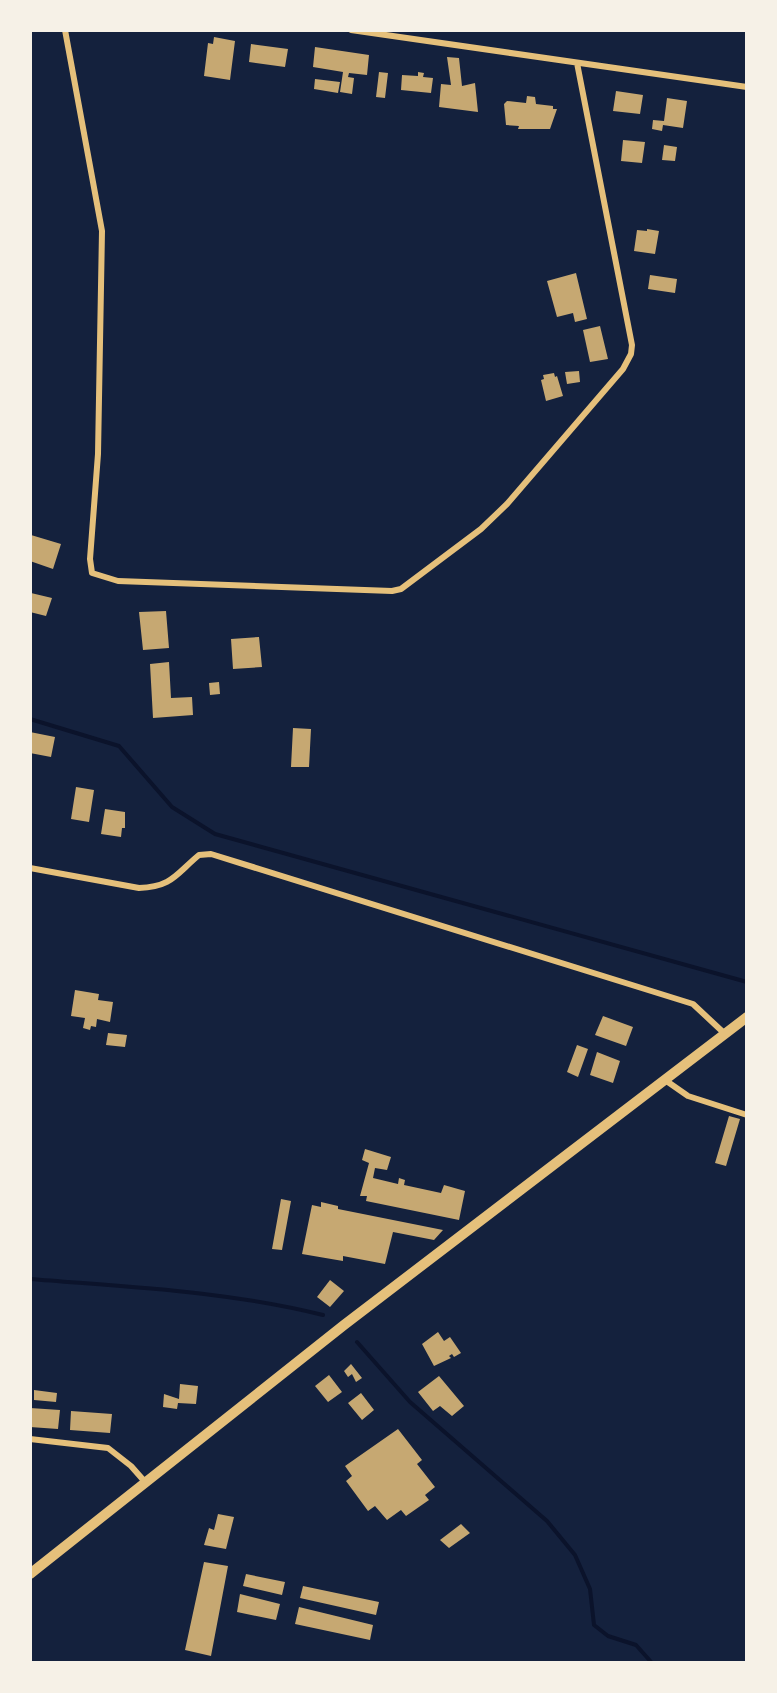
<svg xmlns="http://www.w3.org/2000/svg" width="777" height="1693" font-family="Mulish,sans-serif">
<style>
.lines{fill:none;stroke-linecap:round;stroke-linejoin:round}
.stream{stroke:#0b132b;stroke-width:4}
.building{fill:#c6a872}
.minor{stroke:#e5c07b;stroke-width:6}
.primary{stroke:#e5c07b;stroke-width:10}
</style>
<rect width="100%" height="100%" fill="#14213d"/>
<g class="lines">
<!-- stream -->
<path class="stream" d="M30,719L119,746L172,807L215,834L747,982
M30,1279C128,1287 227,1291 323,1315
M357,1342L410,1402L547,1521L575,1555L590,1589L594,1625L608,1636L636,1645L652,1663"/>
</g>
<!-- building -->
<path class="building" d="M214,37L235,41L230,80L204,76L208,43L213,44Z
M251,44L288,49L285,67L249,62Z
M315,47L369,55L367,75L349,73L348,77L354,78L352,94L340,92L343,72L313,67Z
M447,57L459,58L462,86L475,83L478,112L439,107L441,84L451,85Z
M379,72L388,73L385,98L376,97Z
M418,72L424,73L423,77L433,78L431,93L401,90L402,75L418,76Z
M315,79L340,82L338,93L314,89Z
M616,91L643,95L640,114L613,111Z
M527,96L535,97L536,104L553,106V109H557L550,129H518L519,126L506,125L504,104L507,101L526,103Z
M667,98L687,101L683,128L663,125L662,131L652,129L653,120L664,121Z
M623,140L645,142L642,163L621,161Z
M664,145L677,147L675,161L662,160Z
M647,229L659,231L655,254L634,251L637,230L647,231Z
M576,273L587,319L575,322L573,313L557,317L547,281Z
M650,275L677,279L675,293L648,289Z
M600,326L608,359L590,362L583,330Z
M579,371L580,382L567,384L565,372Z
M554,373L555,377L557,376L563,396L546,401L541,380L544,379L543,375Z
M31,535L61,544L53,569L30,561Z
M31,593L52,598L46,616L30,612Z
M166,611L169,648L143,650L139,612Z
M259,637L262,667L233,669L231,639Z
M169,662L171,698L192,697L193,715L153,718L150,664Z
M219,682L220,694L210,695L209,683Z
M293,728L311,729L309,767H291Z
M30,732L55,737L51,757L30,753Z
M76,787L94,790L89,822L71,819Z
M105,809L125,812V828H122L121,837L101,834Z
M75,990L99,994L98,1000L113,1002L110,1022L97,1019L96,1027L91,1026L90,1030L83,1028L85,1018L71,1016Z
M603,1016L633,1027L626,1046L595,1035Z
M108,1033L127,1035L125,1047L106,1045Z
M577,1045L588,1049L578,1077L567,1072Z
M597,1052L620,1061L613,1083L590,1075Z
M729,1116L740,1119L726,1166L715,1163Z
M365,1149L391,1157L387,1170L375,1168L373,1178L398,1184L399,1178L405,1180L404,1185L441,1193L444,1185L465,1191L459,1220L366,1201L367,1196H360L369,1163L362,1160Z
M281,1199L291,1201L282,1250L272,1249Z
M321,1202L338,1206V1209L443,1230L434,1240L393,1232L385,1264L343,1256V1261L302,1254L312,1205L321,1207Z
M330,1280L344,1291L330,1307L317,1297Z
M438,1332L444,1341L450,1337L461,1353L454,1357L452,1354L449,1356L451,1358L434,1366L422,1344Z
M351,1364L362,1378L356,1382L352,1374L348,1377L344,1371Z
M329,1375L342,1392L328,1402L315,1386Z
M439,1376L464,1406L452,1416L440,1406L433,1411L418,1392Z
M180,1384L198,1386L196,1404L178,1403L177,1409L163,1407L164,1394L179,1399Z
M34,1390L57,1393L56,1402L34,1400Z
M361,1393L374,1410L362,1420L348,1403Z
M30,1408L60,1410L58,1429L30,1427Z
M71,1411L112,1414L110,1433L70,1430Z
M398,1429L422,1460L417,1464L435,1487L425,1495L429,1500L406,1516L401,1510L387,1520L375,1506L368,1511L346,1481L352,1476L345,1466Z
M218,1514L234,1517L226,1549L204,1545L209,1528L214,1530Z
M461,1524L470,1533L449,1548L440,1540Z
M204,1562L228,1566L211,1656L185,1650Z
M246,1574L285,1582L282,1595L243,1586Z
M303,1586L379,1602L376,1615L300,1598Z
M240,1594L280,1604L276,1620L237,1612Z
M299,1607L373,1625L370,1640L295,1624Z"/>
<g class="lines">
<!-- minor -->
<path class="minor" d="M65,30L102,231L98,454L90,559L92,573L118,581L392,591L401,589L481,529L507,504L623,369L631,354L632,345L577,63
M351,30L747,87
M30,868L139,888C172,887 176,874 199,855L211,854L693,1004L724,1033
M665,1080L688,1096L747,1115
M30,1439L108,1448L131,1466L146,1483"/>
<!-- primary -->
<path class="primary" d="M30,1574L344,1325L747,1017"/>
</g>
<!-- border -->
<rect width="777" height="1693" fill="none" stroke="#f6f1e7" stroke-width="64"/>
</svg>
